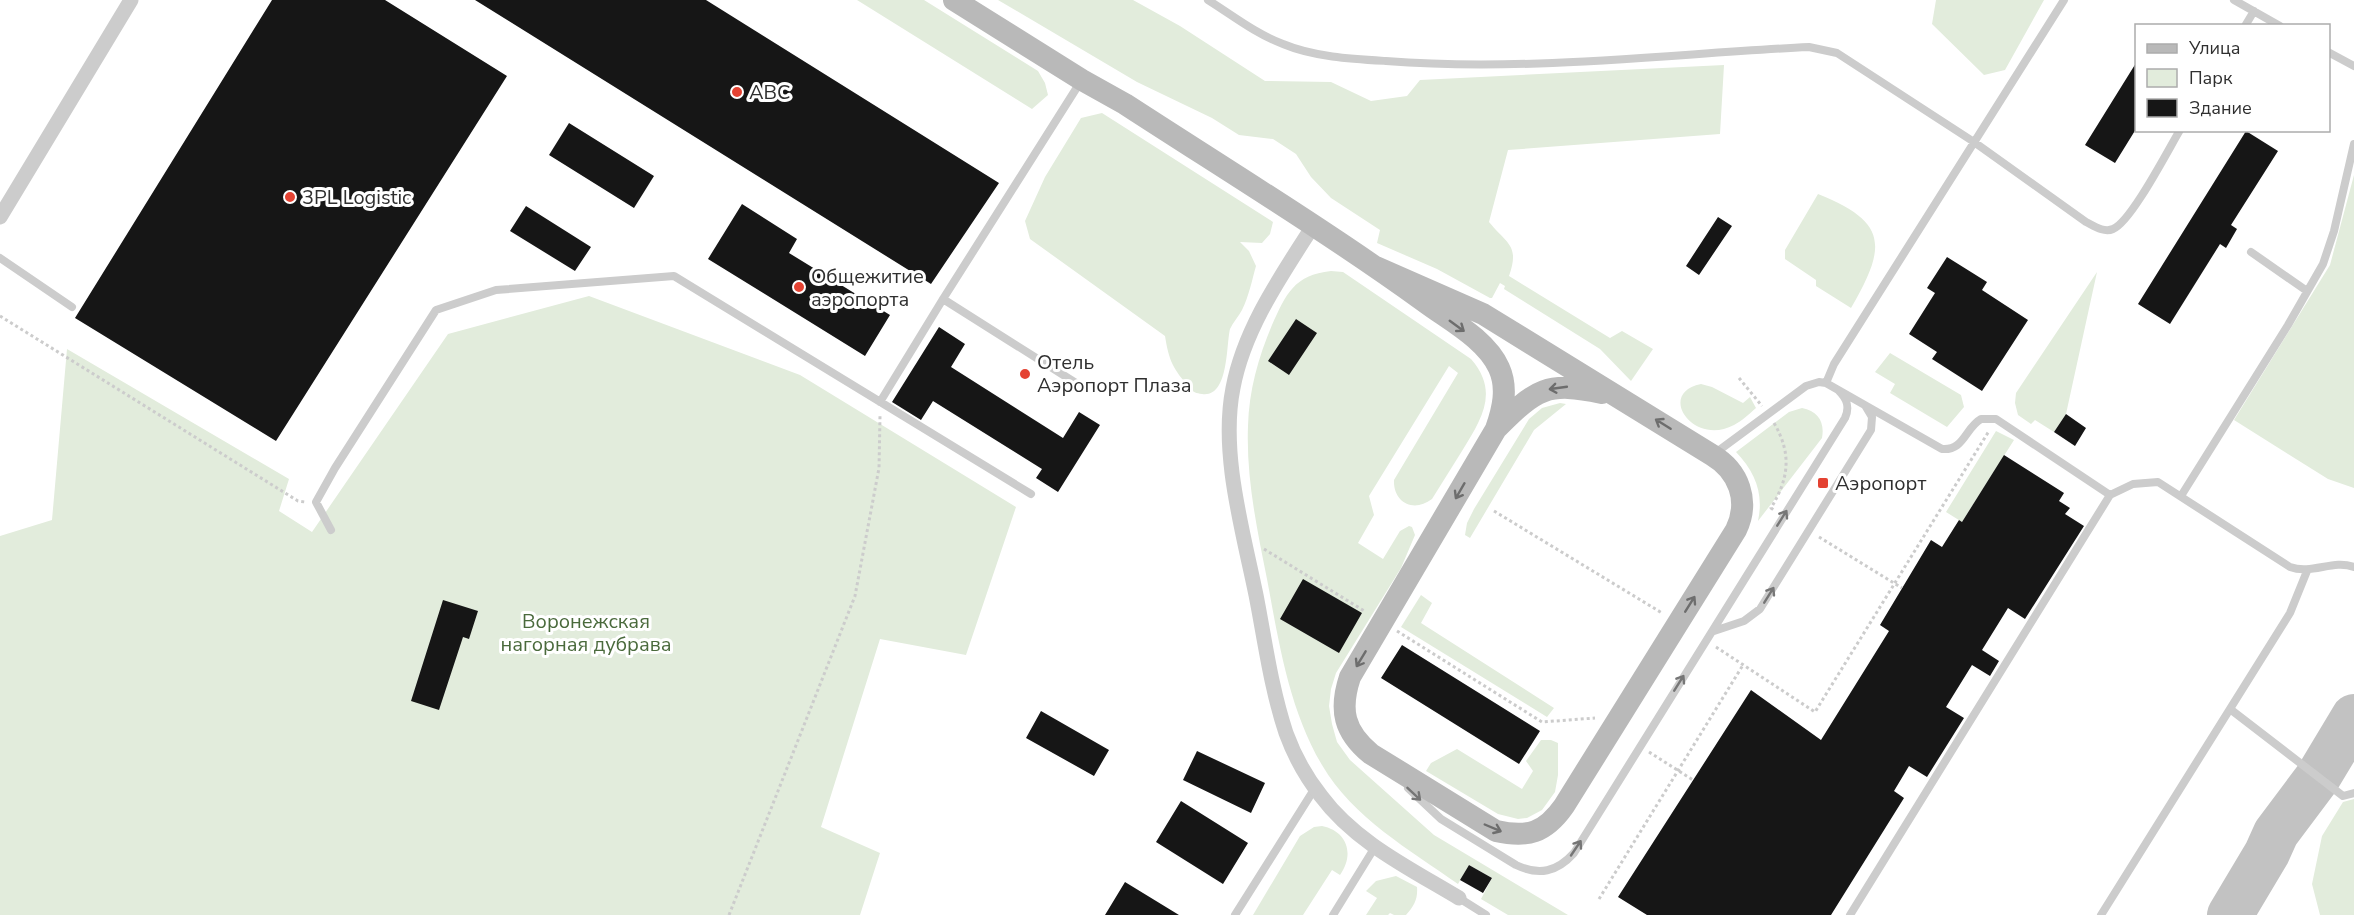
<svg xmlns="http://www.w3.org/2000/svg" width="2354" height="915" font-family="'Nunito Sans',sans-serif">
<style>
.green{fill:#e2ecdc}
.lines{fill:none;stroke-linecap:round;stroke-linejoin:round}
.taxiway{stroke:#c2c2c2;stroke-width:46}
.building{fill:#161616}
.path{stroke:#ccc;stroke-width:3;stroke-dasharray:3 3;stroke-linecap:butt}
.service{stroke:#ccc;stroke-width:8}
.minor{stroke:#ccc;stroke-width:15}
.secondary{stroke:#b9b9b9;stroke-width:22}
.oneway{stroke:#6d6d6d}
.oneway2{stroke:#767676}
.poi-dot{fill:#e44232;stroke:#fff;stroke-width:2}
.labels{text-anchor:middle;dominant-baseline:central;stroke-width:6;stroke-linejoin:round;paint-order:stroke}
.poi-label{font-size:20px;fill:#2f2f2f;stroke:#fff;text-anchor:start}
.park-label{font-size:20px;fill:#4a6a3c;stroke:#fff}
</style>
<rect width="100%" height="100%" fill="#fff"/>
<!-- green -->
<path class="green" d="M857,0H924L1038,71L1045,83L1048,95L1032,109Z
M998,0H1133L1180,26L1265,81L1331,82L1371,101L1407,96L1420,80L1724,65L1720,134L1508,150L1489,222C1507,244 1520,245 1509,276L1610,338L1622,331L1653,349L1631,381L1600,349L1504,289L1505,286L1500,283L1492,298H1490L1437,269L1377,243L1380,230L1331,198L1311,177L1296,154L1273,139L1239,135L1212,118L1137,82Z
M1936,0H2044L2005,70L1984,75L1932,24Z
M1102,113L1273,222L1270,234L1262,243L1240,242L1249,251L1256,266C1252,280 1249,296 1242,310C1239,316 1233,322 1230,329C1226,345 1229,398 1202,394C1196,393 1194,393 1190,388C1173,369 1169,361 1165,336L1030,239L1025,221L1045,177L1081,118Z
M2354,175V488L2328,479L2234,420L2330,265Z
M1818,194C1888,222 1887,246 1851,308L1816,286V280L1785,259V250Z
M1331,271L1343,272L1471,359C1500,392 1481,420 1462,451C1452,467 1442,483 1432,499C1414,513 1393,503 1394,480L1458,373L1449,366L1369,496L1374,515L1358,543L1383,559L1400,531L1409,526L1412,527L1415,535L1401,568L1336,673L1331,689L1329,706L1332,724L1337,742L1350,760L1434,835L1568,915H1508L1481,899L1492,878L1469,865L1458,884C1410,850 1353,818 1322,765C1289,709 1279,643 1267,579C1257,529 1246,478 1248,426C1249,391 1258,358 1272,325C1286,294 1294,275 1331,271Z
M2097,272L2066,414L2054,432L2035,420L2031,424L2018,415L2015,403L2016,393Z
M589,296L800,375L1016,507L966,655L880,639L821,827L880,853L860,915H0V536L52,520L67,349L289,479L279,511L312,532L448,334Z
M1890,353L1961,395L1964,407L1947,427L1890,393L1895,384L1875,372Z
M1701,384L1712,387L1743,403L1750,397L1756,408C1749,414 1742,421 1734,425C1693,447 1656,393 1701,384Z
M1560,403L1566,404L1534,430L1470,538L1465,535L1467,523L1474,509L1529,419L1542,408Z
M1802,408C1818,411 1825,422 1822,438L1758,521C1764,493 1755,472 1736,452L1789,412Z
M1996,431L2014,440L1962,522L1946,512Z
M1421,595L1432,603L1421,623L1554,708L1547,717L1401,627Z
M1541,740H1551L1558,743V775L1555,792L1542,810L1527,818L1518,819L1498,814L1426,771L1431,763L1457,749L1522,789L1533,771L1526,761Z
M2354,799V915H2320L2312,884L2322,836L2343,802Z
M1322,826C1347,831 1355,854 1340,875L1332,870L1303,915H1253L1300,836L1314,827Z
M1396,876L1417,887C1418,899 1414,906 1406,915H1394L1390,913L1388,915H1366L1377,898L1366,891L1376,881Z"/>
<g class="lines">
<!-- taxiway -->
<path class="taxiway" d="M2230,915L2267,853L2276,833L2318,777L2354,717"/>
</g>
<!-- building -->
<path class="building" d="M272,0H385L507,76L276,441L75,318Z
M475,0H706L999,183L931,284Z
M2136,63V129L2115,163L2085,145Z
M569,123L654,176L634,208L549,155Z
M2246,131L2278,151L2231,225L2237,229L2226,248L2220,244L2170,324L2138,304Z
M742,204L797,239L789,253L890,315L865,356L708,259Z
M526,206L591,247L575,271L510,231Z
M1718,217L1732,226L1699,275L1686,266Z
M1947,257L1987,282L1982,290L2028,320L1982,391L1932,359L1937,352L1909,334L1935,293L1927,288Z
M1296,319L1317,333L1289,375L1268,361Z
M939,327L965,344L951,367L1063,438L1079,412L1100,425L1058,492L1036,478L1042,469L933,401L921,420L892,402Z
M2066,414L2086,428L2075,446L2054,432Z
M2004,455L2064,493L2059,501L2070,508L2065,514L2084,526L2025,619L2008,608L1982,650L1999,661L1990,676L1972,665L1946,707L1964,718L1927,777L1909,766L1894,791L1904,798L1831,915H1647L1618,897L1751,690L1821,740L1889,631L1880,625L1931,540L1942,547L1959,520L1962,522Z
M1303,579L1362,613L1339,653L1280,619Z
M443,600L478,611L469,639L463,637L439,710L411,701Z
M1402,645L1540,731L1519,764L1381,678Z
M1041,711L1109,750L1094,776L1026,738Z
M1197,751L1265,783L1251,813L1183,780Z
M1181,801L1248,843L1223,884L1156,842Z
M1469,865L1492,878L1483,893L1460,880Z
M1125,882L1179,915H1105Z"/>
<g class="lines">
<!-- path -->
<path class="path" d="M0,316L298,501L305,502
M1739,378L1762,406
M1774,423C1792,454 1789,478 1771,508L1775,511
M1494,511L1662,613
M1819,537L1902,588
M1264,549L1366,612
M1397,631L1542,722L1595,718
M1716,647L1815,712L1989,431
M1649,752L1693,780
M1599,899L1743,665
M729,915L855,596L879,468L880,416"/>
<!-- service -->
<path class="service" d="M1208,0C1232,15 1256,34 1283,44C1314,57 1352,59 1386,61C1526,72 1668,54 1809,47L1837,53L1974,142L2086,222C2094,226 2104,233 2113,229C2131,222 2168,150 2180,130
M2234,0L2280,26
M2245,26L2254,11
M2328,52L2354,66
M2251,252L2307,291
M0,258L72,307
M943,299L1087,390
M1826,383L1834,364L2064,0
M880,402L943,299L1081,81
M1714,454L1806,386L1819,382L1826,383L1942,449C1964,451 1965,428 1981,419H1996L2110,495
M2181,496L2288,325L2323,264L2334,231L2354,144
M331,530L316,502L335,468L436,310L496,290L674,276L1031,494
M1714,631L1744,621L1760,609L1871,430L1872,417L1866,407
M2230,709L2343,796L2354,793
M1408,788L1441,819L1516,865C1539,876 1557,872 1574,853L1845,418C1850,407 1847,399 1839,391
M1459,898L1486,915
M1235,915L1315,788
M1333,915L1375,847
M1850,915L2110,495L2133,484L2158,482L2290,567C2312,575 2333,559 2354,567
M2101,915L2290,613L2307,571"/>
<!-- minor -->
<path class="minor" d="M0,217L131,0
M1313,226C1281,276 1244,329 1233,388C1220,453 1243,531 1256,595C1265,641 1271,688 1286,733C1294,755 1306,777 1321,796C1355,842 1411,869 1459,898"/>
<!-- secondary -->
<path class="secondary" d="M954,0L1082,80L1125,104C1225,169 1328,232 1425,302C1449,320 1486,339 1499,368C1508,388 1503,409 1496,429L1350,677C1339,710 1344,732 1371,754L1496,831C1528,838 1545,833 1564,806L1736,530C1750,501 1739,471 1712,455L1483,314L1376,267
M1497,428C1536,389 1547,381 1602,393"/>
</g>
<!-- one-way arrows -->
<defs><path id="oneway-shaft" d="M-6 0H5M1.5-3L5.5 0L1.5 3" fill="none" stroke-width="1.6" stroke-linecap="round" stroke-linejoin="round" transform="scale(1.5)"/></defs>
<g class="oneway">
<use href="#oneway-shaft" transform="translate(1457 326) rotate(36)"/>
<use href="#oneway-shaft" transform="translate(1558 388) rotate(172)"/>
<use href="#oneway-shaft" transform="translate(1663 424) rotate(-148)"/>
<use href="#oneway-shaft" transform="translate(1460 491) rotate(120)"/>
<use href="#oneway-shaft" transform="translate(1690 604) rotate(-58)"/>
<use href="#oneway-shaft" transform="translate(1361 659) rotate(121)"/>
<use href="#oneway-shaft" transform="translate(1493 828) rotate(23)"/>
</g>
<g class="oneway2">
<use href="#oneway-shaft" transform="translate(1782 518) rotate(-58)"/>
<use href="#oneway-shaft" transform="translate(1769 595) rotate(-58)"/>
<use href="#oneway-shaft" transform="translate(1679 683) rotate(-58)"/>
<use href="#oneway-shaft" transform="translate(1414 794) rotate(43)"/>
<use href="#oneway-shaft" transform="translate(1576 848) rotate(-56)"/>
</g>
<!-- markers -->
<g class="poi-dot">
<circle cx="737" cy="92" r="6"/>
<circle cx="290" cy="197" r="6"/>
<circle cx="799" cy="287" r="6"/>
<circle cx="1025" cy="374" r="6"/>
<rect x="1817" y="477" width="12" height="12" rx="3"/>
</g>
<g class="labels">
<!-- poi labels -->
<g class="poi-label">
<text x="749" y="92">ABC</text>
<text x="302" y="197">3PL Logistic</text>
<text x="811" y="276">Общежитие<tspan x="811" dy="23">аэропорта</tspan></text>
<text x="1037" y="362">Отель<tspan x="1037" dy="23">Аэропорт Плаза</tspan></text>
<text x="1835" y="483">Аэропорт</text>
</g>
<!-- park labels -->
<g class="park-label">
<text x="586" y="621">Воронежская<tspan x="586" dy="23">нагорная дубрава</tspan></text>
</g>
</g>
<!-- legend -->
<rect x="2135" y="24" width="195" height="108" fill="#ffffff" stroke="#acacac" stroke-width="1.5"/>
<rect x="2147" y="44" width="30" height="9" fill="#b9b9b9" stroke="#acacac" stroke-width="1.5"/>
<text x="2189" y="54" font-size="18" fill="#2f2f2f">Улица</text>
<rect x="2147" y="69" width="30" height="18" fill="#e2ecdc" stroke="#acacac" stroke-width="1.5"/>
<text x="2189" y="84" font-size="18" fill="#2f2f2f">Парк</text>
<rect x="2147" y="99" width="30" height="18" fill="#161616" stroke="#acacac" stroke-width="1.5"/>
<text x="2189" y="114" font-size="18" fill="#2f2f2f">Здание</text>
</svg>
